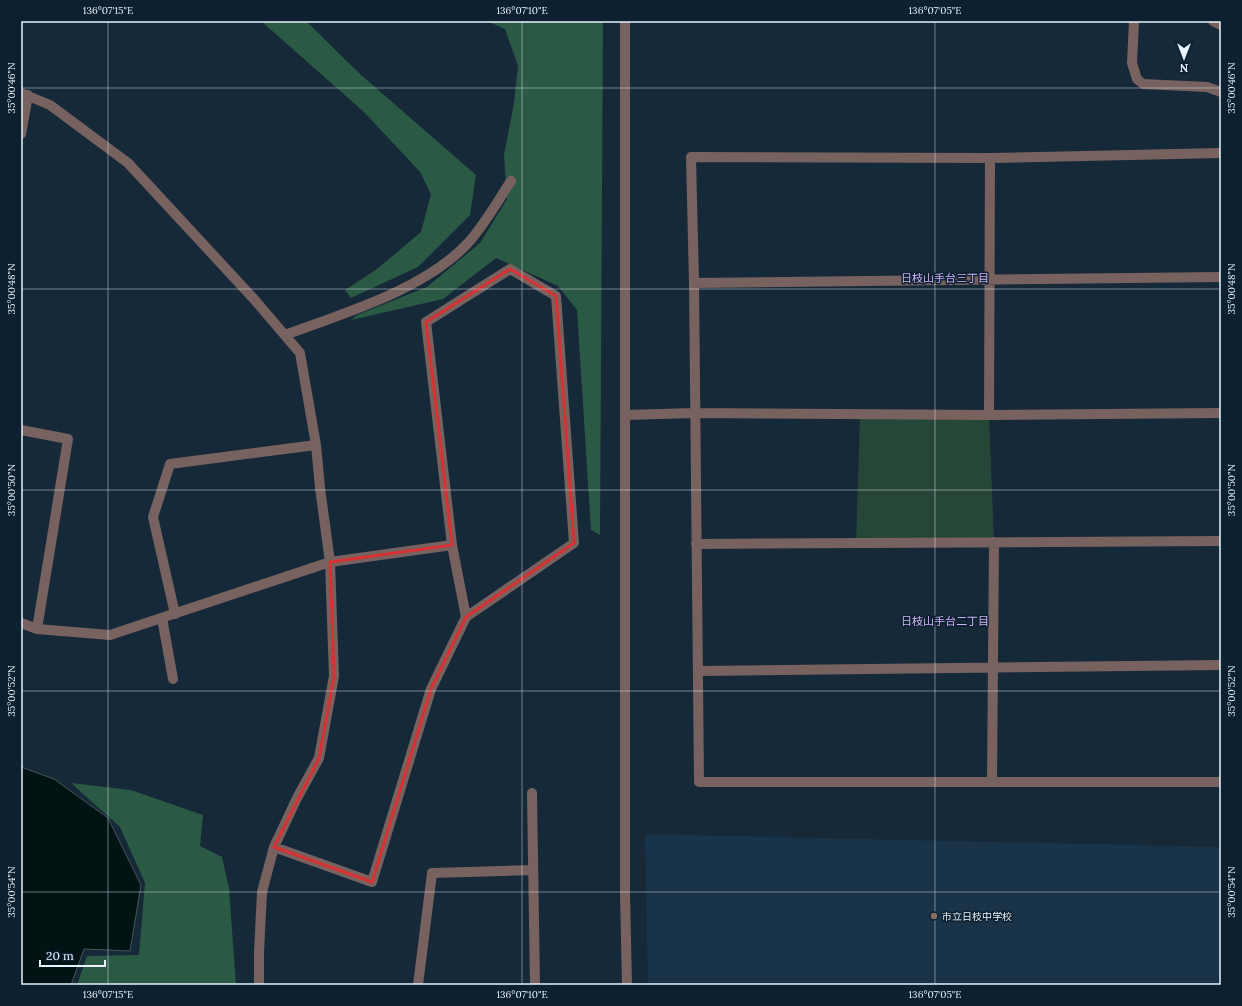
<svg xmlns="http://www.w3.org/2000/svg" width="1242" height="1006" font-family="Lora,'Noto Sans JP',serif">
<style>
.built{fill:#193348}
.green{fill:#264738}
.forest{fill:#2a5944}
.water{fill:#021313;stroke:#465659}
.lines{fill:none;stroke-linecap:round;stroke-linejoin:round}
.minor{stroke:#78625f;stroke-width:10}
.marked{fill:none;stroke:#d73233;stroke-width:3;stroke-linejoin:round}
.ticks{fill:none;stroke:#e6f2fd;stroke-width:1;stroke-opacity:0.45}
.education-dot{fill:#8d6e63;stroke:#0c202f;stroke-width:1.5}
.labels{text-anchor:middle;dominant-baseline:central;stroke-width:3;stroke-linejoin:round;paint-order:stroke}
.poi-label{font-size:10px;fill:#e6f2fd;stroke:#0c202f;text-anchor:start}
.neighbourhood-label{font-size:11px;fill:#ceb0f4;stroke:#0c202f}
.neatline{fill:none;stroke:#e6f2fd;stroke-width:1.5}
.ticks-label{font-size:10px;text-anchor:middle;fill:#e6f2fd}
</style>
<rect width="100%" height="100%" fill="#162939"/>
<!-- built -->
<path class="built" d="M645,834L1221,847V985H648Z"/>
<!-- green -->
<path class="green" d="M860,415H989L994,542L856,543Z"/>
<!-- forest -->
<path class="forest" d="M261,21H306L360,74L476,175L470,215L418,267L351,298L345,290L377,269L421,232L431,194L420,172L364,112Z
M487,21H603L600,535L591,530L577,310L558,286L496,258L443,299L351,320L357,315L427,287L480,243L507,199L504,155L514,103L518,66L505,29Z
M71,783L131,790L203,815L200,846L222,857L229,888L236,985H77L87,956L139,955L145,883L120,827Z"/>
<!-- water -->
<path class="water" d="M21,767L54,779L108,818L141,885L130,951L84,949L71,985H21Z"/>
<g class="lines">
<!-- minor -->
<path class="minor" d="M625,21V893L627,985
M1134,21L1132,63L1137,79L1143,84L1207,87L1221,92
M1213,21L1221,25
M21,93L50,105L128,163L253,298L300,353L316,445L320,488L330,562L334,676L319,758L297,798L274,847L262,892L259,952V985
M21,134L28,95
M1221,153L990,158L691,157L694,283L699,782H1221
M694,283L1221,277
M285,335C344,313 424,290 468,243C485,224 497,202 511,181
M625,415L694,413L989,415L1221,413
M989,415L990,158
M21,430L68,439L37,629
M696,544L1221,541
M175,614L153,517L170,464L316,445
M162,618L173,679
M21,623L37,629L110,635L330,562L452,545
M698,671L1221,665
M992,782L994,542
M532,793L535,985
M274,847L372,882L431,689L466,617L574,543L556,296L510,269L426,322L452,545L466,617
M418,985L432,873L532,870"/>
</g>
<!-- marked area -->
<path class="marked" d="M510,269L556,296L574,543L466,617L431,689L372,882L274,847L319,758L334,676L330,562L452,545L426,322Z"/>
<!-- ticks -->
<path class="ticks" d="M108,21V985M522,21V985M935,21V985M21,88H1221M21,289H1221M21,490H1221M21,691H1221M21,892H1221"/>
<!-- markers -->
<circle class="education-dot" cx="934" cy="916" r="4"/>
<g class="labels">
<!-- poi labels -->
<g class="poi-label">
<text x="942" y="916">市立日枝中学校</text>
</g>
<!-- neighbourhood labels -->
<g class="neighbourhood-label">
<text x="945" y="278">日枝山手台三丁目</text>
<text x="945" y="621">日枝山手台二丁目</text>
</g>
</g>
<!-- border -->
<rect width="1242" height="1006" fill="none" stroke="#0c202f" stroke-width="44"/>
<!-- north arrow -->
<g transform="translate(1184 58) rotate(180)" stroke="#0c202f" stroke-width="3" paint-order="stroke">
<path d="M0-3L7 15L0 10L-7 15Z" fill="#e6f2fd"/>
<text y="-6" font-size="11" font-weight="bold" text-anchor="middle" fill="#e6f2fd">N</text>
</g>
<!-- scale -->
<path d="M40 960v6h65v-6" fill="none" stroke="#e6f2fd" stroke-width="2"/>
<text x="46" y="960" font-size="12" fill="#e6f2fd" stroke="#0c202f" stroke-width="3" paint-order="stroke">20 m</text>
<rect x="22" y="22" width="1198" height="962" class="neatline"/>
<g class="ticks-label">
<text x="108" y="14">136°07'15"E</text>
<text x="522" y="14">136°07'10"E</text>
<text x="935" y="14">136°07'05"E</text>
<text transform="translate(1231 88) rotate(-90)" y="4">35°00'46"N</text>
<text transform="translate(11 88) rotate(-90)" y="4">35°00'46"N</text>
<text transform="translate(1231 289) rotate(-90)" y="4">35°00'48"N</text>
<text transform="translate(11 289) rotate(-90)" y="4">35°00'48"N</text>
<text transform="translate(1231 490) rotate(-90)" y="4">35°00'50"N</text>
<text transform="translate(11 490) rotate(-90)" y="4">35°00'50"N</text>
<text transform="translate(1231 691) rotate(-90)" y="4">35°00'52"N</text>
<text transform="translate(11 691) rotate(-90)" y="4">35°00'52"N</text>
<text transform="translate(1231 892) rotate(-90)" y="4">35°00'54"N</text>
<text transform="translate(11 892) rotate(-90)" y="4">35°00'54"N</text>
<text x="108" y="998">136°07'15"E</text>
<text x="522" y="998">136°07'10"E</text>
<text x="935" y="998">136°07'05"E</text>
</g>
</svg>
